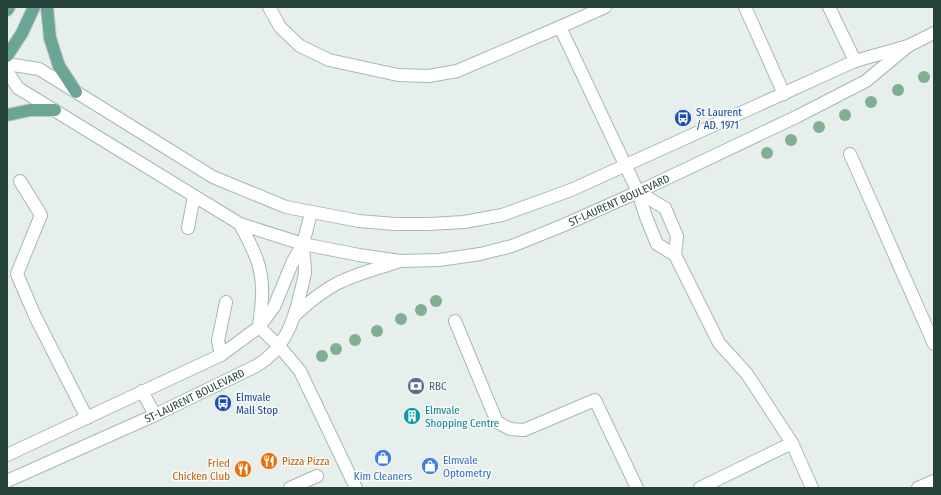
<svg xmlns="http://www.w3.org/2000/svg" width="941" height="495" font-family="'Fira Sans Condensed',sans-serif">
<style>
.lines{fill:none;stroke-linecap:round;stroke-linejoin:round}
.minor-casing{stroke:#a8b8b2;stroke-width:14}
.major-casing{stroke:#c2cac8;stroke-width:14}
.minor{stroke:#fff;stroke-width:12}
.major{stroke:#6aa596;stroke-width:12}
.tree{fill:#80af93}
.labels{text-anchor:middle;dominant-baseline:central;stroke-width:3;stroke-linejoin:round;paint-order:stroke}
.transit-label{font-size:11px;fill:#164399;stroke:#f7fbf9;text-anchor:start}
.street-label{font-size:11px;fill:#24423a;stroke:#f7fbf9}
.service-label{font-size:11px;fill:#4e5e75;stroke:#f7fbf9;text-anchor:start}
.culture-label{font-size:11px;fill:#0d838f;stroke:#f7fbf9;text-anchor:start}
.shop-label{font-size:11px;fill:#366cbe;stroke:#f7fbf9;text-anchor:start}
.food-label{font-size:11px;fill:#c56008;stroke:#f7fbf9;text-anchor:start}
</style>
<rect width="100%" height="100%" fill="#e6efeb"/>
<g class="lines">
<defs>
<g id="minor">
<path d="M269,7L280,27L300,46L329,60L398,75L429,76L457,71L560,27L638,192L646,217L657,244L675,255L719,343L747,374L792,443L812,488"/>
<path d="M745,7L784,94"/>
<path d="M829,7L855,61"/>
<path d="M560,27L605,7"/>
<path d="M7,64L39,69L213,177L286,207L359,221L395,224H429L464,222L502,215L571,190L855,61L908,46L934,33"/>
<path id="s1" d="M7,71L18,88L240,224L303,244L359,255L400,261L439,260L480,254L512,246L564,225L638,192L798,116L866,81L908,46"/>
<path d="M850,154L934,344"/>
<path d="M20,181L41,215L17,274L35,316L87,418"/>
<path d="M638,192L665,208L677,236L675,255"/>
<path d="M240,224C246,236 253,248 257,260C265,282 262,304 259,326"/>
<path d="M188,228L194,196"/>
<path d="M296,314C308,303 321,292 336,284C355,274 376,269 397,262"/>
<path d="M455,321L497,422L510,429L524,430L595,400L637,488"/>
<path d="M259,327L279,346L300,371L356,488"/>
<path d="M221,355L218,341L226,302"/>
<path d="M142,391L155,415"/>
<path d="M7,455L221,355L259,327L274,307L293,261L303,244L311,213"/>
<path id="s2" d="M7,481L155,415L256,366C283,351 294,322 300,294C302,287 304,279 305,272C305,263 303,253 303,244"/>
<path d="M290,488L317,476"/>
<path d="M700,488L792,443"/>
<path d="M918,488L934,481"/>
</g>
<path id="major" d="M47,7L50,38L59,66L76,92
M7,10L9,7
M7,56L22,33L34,7
M7,115L31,110H55"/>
</defs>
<!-- minor casing -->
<use href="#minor" class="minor-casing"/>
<!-- major casing -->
<use href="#major" class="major-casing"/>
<!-- minor -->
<use href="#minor" class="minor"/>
<!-- major -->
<use href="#major" class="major"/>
</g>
<!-- trees -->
<g class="tree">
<circle cx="924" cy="77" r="6"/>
<circle cx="898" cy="90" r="6"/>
<circle cx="871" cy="102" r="6"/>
<circle cx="845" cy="115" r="6"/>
<circle cx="819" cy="127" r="6"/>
<circle cx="791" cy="140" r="6"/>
<circle cx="767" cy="153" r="6"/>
<circle cx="436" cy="301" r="6"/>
<circle cx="421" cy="310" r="6"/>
<circle cx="401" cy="319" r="6"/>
<circle cx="377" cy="331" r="6"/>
<circle cx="355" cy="340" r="6"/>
<circle cx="336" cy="349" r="6"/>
<circle cx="322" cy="356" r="6"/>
</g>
<!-- icons -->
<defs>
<symbol id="bus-disc" viewBox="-11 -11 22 22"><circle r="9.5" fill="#1a4fb4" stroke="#f7fbf9"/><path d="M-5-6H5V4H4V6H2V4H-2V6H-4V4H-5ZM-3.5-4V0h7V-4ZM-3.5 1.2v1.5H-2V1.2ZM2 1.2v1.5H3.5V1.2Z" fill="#fff"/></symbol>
<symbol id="bank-disc" viewBox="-11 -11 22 22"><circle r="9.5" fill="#5c6f8a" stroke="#f7fbf9"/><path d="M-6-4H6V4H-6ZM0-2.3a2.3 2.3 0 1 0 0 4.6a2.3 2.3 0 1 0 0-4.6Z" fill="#fff"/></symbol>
<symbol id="building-disc" viewBox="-11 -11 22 22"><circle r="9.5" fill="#0f9aa8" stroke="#f7fbf9"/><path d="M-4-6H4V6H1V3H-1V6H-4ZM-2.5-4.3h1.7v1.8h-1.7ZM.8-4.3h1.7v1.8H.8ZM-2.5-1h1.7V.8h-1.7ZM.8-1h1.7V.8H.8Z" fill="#fff"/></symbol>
<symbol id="shop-disc" viewBox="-11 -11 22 22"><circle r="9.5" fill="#3f7fe0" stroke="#f7fbf9"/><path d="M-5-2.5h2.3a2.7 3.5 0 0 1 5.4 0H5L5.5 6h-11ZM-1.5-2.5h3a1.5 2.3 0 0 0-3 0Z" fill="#fff"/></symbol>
<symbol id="restaurant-disc" viewBox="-11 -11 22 22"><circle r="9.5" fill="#e8710a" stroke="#f7fbf9"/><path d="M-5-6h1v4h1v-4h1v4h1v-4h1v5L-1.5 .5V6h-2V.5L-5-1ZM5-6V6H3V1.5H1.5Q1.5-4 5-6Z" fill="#fff"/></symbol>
</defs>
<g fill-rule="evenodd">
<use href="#bus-disc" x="673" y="108" width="20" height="20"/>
<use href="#bank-disc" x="406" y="376" width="20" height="20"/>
<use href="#bus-disc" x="213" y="393" width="20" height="20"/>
<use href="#building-disc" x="402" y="406" width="20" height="20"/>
<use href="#shop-disc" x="373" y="448" width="20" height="20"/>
<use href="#restaurant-disc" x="259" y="451" width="20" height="20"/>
<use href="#shop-disc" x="420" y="456" width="20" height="20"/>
<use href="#restaurant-disc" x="233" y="459" width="20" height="20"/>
</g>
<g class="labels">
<!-- transit labels -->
<g class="transit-label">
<text x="696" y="112">St Laurent<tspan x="696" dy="13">/ AD. 1971</tspan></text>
<text x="236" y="397">Elmvale<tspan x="236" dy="13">Mall Stop</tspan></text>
</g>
<!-- street labels -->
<g class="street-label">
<text stroke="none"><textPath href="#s1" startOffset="675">ST-LAURENT BOULEVARD</textPath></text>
<text stroke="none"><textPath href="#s2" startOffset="206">ST-LAURENT BOULEVARD</textPath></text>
</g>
<!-- service labels -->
<g class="service-label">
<text x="429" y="386">RBC</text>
</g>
<!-- culture labels -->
<g class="culture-label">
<text x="425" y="410">Elmvale<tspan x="425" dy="13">Shopping Centre</tspan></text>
</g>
<!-- shop labels -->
<g class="shop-label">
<text x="443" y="460">Elmvale<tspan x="443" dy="13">Optometry</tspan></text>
<text x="383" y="476" text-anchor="middle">Kim Cleaners</text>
</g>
<!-- food labels -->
<g class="food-label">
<text x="282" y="461">Pizza Pizza</text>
<text x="230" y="463" text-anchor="end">Fried<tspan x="230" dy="13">Chicken Club</tspan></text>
</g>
</g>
<!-- border -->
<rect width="941" height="495" fill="none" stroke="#24423a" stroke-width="16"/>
</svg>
